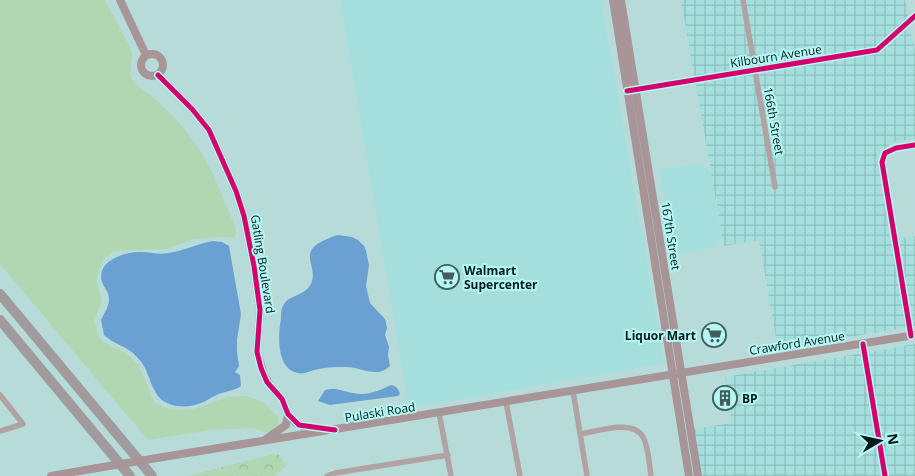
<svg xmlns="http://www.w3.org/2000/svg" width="915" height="476" font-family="'Open Sans',sans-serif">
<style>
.built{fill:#a5dfdd}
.industrial{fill:url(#industrial-grid)}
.grass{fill:#b1d6b2}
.park{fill:url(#park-crowns)}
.water{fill:#6aa1d2}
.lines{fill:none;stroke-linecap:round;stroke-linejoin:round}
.street{stroke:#b1a2a4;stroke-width:5.5}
.secondary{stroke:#a89598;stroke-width:8}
.highway{stroke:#a19b9e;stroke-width:10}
.secondary-bridge{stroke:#a89598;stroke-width:8}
.cycleway-casing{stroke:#b5f7f4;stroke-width:8}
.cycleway{stroke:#d6006c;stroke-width:5}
.labels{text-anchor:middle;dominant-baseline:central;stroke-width:4;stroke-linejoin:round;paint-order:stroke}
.street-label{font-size:12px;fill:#011b1a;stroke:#b5f7f4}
.poi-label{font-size:12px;font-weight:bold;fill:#011b1a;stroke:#b5f7f4;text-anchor:start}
</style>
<defs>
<pattern id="industrial-grid" width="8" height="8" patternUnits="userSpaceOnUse" patternTransform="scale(1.25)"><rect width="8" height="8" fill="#a5dfdd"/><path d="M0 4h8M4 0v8" fill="none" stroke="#8cbfbd"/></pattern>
<pattern id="park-crowns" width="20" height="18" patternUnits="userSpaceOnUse" patternTransform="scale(1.25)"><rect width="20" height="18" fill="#b1d6b2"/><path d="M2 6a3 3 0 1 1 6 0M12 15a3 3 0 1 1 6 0" fill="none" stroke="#96b798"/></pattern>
</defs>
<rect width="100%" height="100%" fill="#b7dbd9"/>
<!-- built -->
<path class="built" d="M340,0H601L664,363L409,408Z
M703,163L710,172L722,237L715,246L673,255L659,169Z"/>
<!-- industrial -->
<path class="industrial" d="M681,0H905L915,50V139L893,142L877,155L890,240L915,236V326L778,349L759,240L724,246Z
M915,344V476H700L693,429L732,423L725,377Z"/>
<!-- grass -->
<path class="grass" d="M0,0H105L130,47L132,56L130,74L135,84L155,99L178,121L202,153L213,174L237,232L234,238L223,237L194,239L166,249L113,251L104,259L99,268L96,280L102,300L94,322L99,337L104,342L126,353L138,364L155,403L168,409L190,410L228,397L247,396L265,403L279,418L278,425L271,432H263L254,428L210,430L148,440L0,264Z"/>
<!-- park -->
<path class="park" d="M275,454L279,455L287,465L275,476H187Z"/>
<!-- water -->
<path class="water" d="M338,235L352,237L358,240L364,246L366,251L369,265L366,286L370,303L385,319L387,328L385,335L389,347L388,355L390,366C377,379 361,367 346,367C337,367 328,367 319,369C312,370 304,375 297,373C276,368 278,334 281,319C281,314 281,308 284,304C289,296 303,295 309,287C324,266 287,251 338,235Z
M213,241L222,242L229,246L241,314L237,340V352L239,366L235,372L240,375L241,386C233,391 227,391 219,394C212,396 206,402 198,404C185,409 163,407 156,393C148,380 148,367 136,356C127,346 113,344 104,335L101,320C104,313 109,307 109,299C109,288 98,285 102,271C106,258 129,251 141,252C150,252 159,255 168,253C183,251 197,244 213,241Z
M391,385C396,386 398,388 400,394L398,396L330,405L318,401L325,390C337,387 342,391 353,393C367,396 378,391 391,385Z"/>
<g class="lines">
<!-- street -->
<path class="street" d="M743,0L775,187
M632,90L877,50L915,16
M911,336L882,162L885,153L896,148L915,145
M863,344L885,476
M573,391L587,476
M0,395L23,424L0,431
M506,402L520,476
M439,413L451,476
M581,434C598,431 633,419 643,437C649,448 649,464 651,476
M327,476L335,473L448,455"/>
<!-- secondary -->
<path class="secondary" d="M120,0L146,55
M613,0L689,476
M621,0L698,476
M141 65a11 11 0 1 1 22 0a11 11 0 1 1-22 0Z
M158,75L192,109L209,130L236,191L244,216L254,266L260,310L257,352L264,375L271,387L282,399L288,414L296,423L302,426L325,429
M266,439L286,425L288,414
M163,457L915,335
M51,476L97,468"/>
<!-- highway -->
<path class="highway" d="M0,294L152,476
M0,320L130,476"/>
<!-- secondary-bridge -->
<path class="secondary-bridge" d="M97,468L163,457"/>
<defs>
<path id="cycleway" d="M158,75L192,109L209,130L236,191L244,216L254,266L260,310L257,352L261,368L267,382L282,399L288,414L299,425L335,430
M627,91L877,50L915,16
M911,336L882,162L885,153L896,148L915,145
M863,344L885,476"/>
</defs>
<!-- cycleway casing -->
<use href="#cycleway" class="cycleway-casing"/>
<!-- cycleway -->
<use href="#cycleway" class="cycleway"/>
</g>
<!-- icons -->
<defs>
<symbol id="supermarket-ring" viewBox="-11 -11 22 22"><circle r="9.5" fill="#b5f7f4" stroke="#415e5d" stroke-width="1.5"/><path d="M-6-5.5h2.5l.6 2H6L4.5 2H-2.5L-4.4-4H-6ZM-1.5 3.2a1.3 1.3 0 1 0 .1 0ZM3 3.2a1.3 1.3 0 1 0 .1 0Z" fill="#415e5d"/></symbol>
<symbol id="building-ring" viewBox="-11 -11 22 22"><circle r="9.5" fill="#b5f7f4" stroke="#415e5d" stroke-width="1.5"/><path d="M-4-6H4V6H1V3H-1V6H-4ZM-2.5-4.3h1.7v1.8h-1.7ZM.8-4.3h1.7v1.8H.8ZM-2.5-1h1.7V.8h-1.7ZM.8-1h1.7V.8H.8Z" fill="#415e5d"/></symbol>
</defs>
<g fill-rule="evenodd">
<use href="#supermarket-ring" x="433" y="263" width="28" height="28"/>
<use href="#supermarket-ring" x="700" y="321" width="28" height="28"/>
<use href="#building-ring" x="711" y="384" width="28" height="28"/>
</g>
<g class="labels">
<!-- street labels -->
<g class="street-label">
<text transform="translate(776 56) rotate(-9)">Kilbourn Avenue</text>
<text transform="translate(774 121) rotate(80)">166th Street</text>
<text transform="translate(671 236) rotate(81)">167th Street</text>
<text transform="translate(263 264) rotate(81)">Gatling Boulevard</text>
<text transform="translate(797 343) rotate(-9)">Crawford Avenue</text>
<text transform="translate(380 412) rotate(-9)">Pulaski Road</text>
</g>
<!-- poi labels -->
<g class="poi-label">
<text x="464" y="270">Walmart<tspan x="464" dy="14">Supercenter</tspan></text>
<text x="696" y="335" text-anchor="end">Liquor Mart</text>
<text x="742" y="398">BP</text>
</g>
</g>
<!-- north arrow -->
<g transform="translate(880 441) rotate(81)" stroke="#b5f7f4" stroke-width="4" paint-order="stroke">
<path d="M0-4L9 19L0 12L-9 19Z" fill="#011b1a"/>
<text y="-8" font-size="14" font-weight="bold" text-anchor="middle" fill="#011b1a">N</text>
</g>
</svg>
